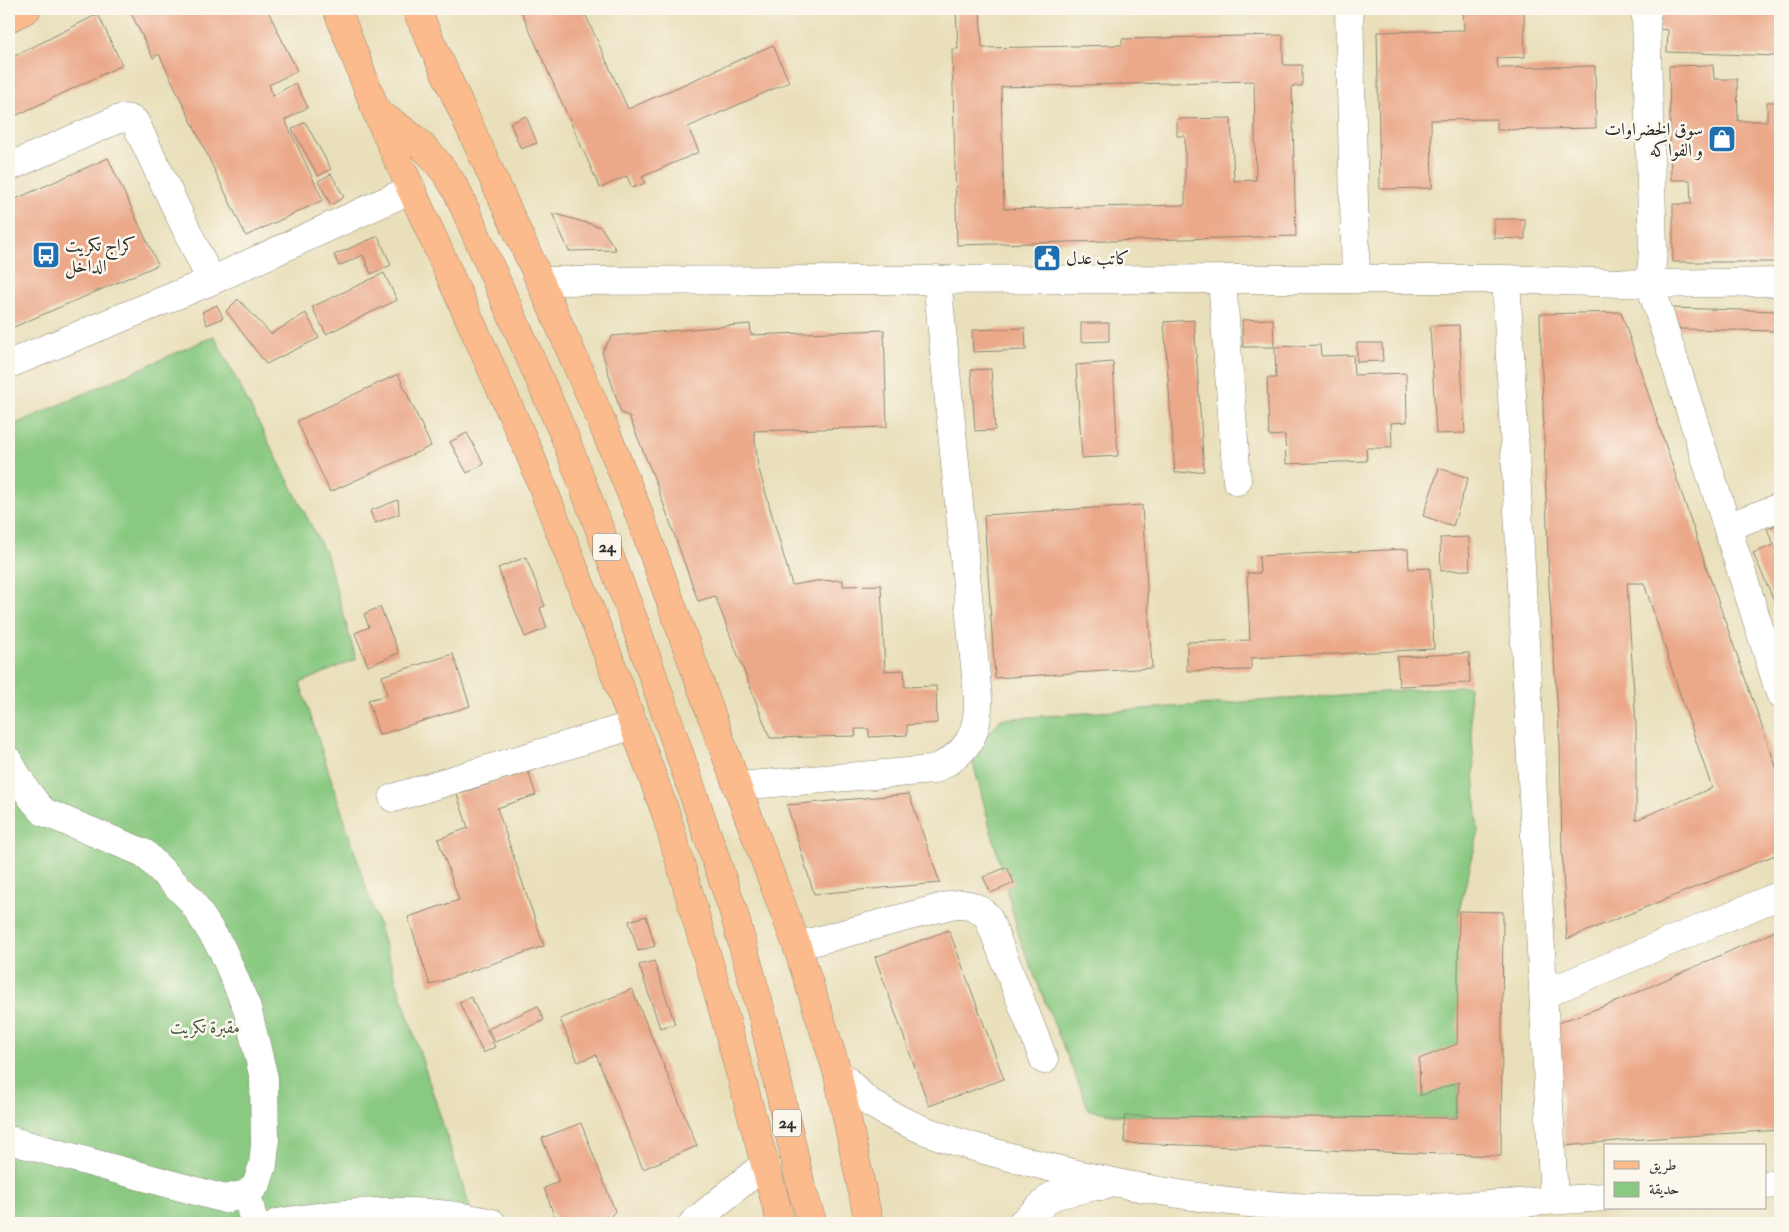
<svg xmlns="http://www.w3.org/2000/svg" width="1789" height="1232" font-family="'IM FELL Double Pica',Amiri,serif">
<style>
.green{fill:#89c981;stroke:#5a7a56}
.building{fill:#eba98a;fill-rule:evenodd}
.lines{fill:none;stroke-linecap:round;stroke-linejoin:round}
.minor-casing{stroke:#8a8572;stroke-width:29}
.major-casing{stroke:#8a8572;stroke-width:29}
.minor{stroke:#fff;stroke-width:28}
.major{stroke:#fbbb8c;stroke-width:28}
.major-bridge-casing{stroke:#8a8572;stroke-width:29;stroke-linecap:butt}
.major-bridge{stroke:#fbbb8c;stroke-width:28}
.labels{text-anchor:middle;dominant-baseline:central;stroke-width:5;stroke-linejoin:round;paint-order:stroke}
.shield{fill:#fbf7ec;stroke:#696865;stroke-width:1}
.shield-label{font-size:16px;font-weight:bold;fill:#2b2b2b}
.poi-label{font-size:18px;fill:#2b2b2b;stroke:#fbf7ec;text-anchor:start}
.park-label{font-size:18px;fill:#475a45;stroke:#fbf7ec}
</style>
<rect width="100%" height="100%" fill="#fbf7ec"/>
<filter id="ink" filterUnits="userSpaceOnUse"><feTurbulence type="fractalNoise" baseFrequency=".02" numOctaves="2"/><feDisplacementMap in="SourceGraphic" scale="10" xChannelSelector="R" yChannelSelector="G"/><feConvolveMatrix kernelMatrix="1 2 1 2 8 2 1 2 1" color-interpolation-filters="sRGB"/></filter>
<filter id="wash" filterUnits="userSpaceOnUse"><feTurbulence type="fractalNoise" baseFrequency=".0096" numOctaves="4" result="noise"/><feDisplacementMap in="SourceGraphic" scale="20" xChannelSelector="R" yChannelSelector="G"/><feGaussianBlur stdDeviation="1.12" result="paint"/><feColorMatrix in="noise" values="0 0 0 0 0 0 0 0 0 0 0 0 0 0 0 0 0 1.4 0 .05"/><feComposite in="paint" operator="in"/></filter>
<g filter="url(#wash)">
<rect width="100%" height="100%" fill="#e9dfba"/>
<!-- green -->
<path class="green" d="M214,336L327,556L356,659L300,683L475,1223H9V427Z
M1469,686L1478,834L1459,911V1082L1457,1118L1124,1116L1089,1110L1020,940L971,755L1001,719Z"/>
<g id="blocks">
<!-- building -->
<path class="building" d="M129,9H267L297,71L269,85L273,96L295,83L308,107L285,120L323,200L246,236L159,54L153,58Z
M520,9H583L628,109L773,45L789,82L688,127L699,152L642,177L645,183L632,188L627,176L600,188Z
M956,9H980L982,48L1122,45V39L1283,35V65H1302V86H1292L1296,236L957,245L952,49H958ZM1254,81L1256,180L1234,181L1231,118L1177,119V136H1185V205L1004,209L1001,87Z
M1463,9H1524L1525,57L1497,58L1498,68L1595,66L1596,128L1497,130V119L1431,120L1432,188L1380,189L1377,32L1464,30Z
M1660,9H1780V75L1775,74L1776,56L1667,52L1668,30L1660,29Z
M98,14L122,65L9,119V59Z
M1713,65L1714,79H1737L1738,121H1767V102H1780V262H1673V204H1691L1690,180H1671L1669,66Z
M526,116L537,143L521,149L510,123Z
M305,122L331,169L318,176L292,129Z
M108,158L158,265L9,329V202Z
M331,174L344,197L331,205L318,181Z
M552,213L601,227L616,250L569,251Z
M1494,219H1525V239L1494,238Z
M378,236L391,265L371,274L363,255L339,266L334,255Z
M384,273L397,300L326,334L312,307Z
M238,299L271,334L306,313L319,338L266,364L226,311Z
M217,305L223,318L207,325L202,312Z
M1669,308L1780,311V331L1680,329Z
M1621,312L1709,575L1780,778V853L1567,939L1562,852L1560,744L1549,587L1540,314ZM1627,583H1644L1677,685L1712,788L1636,820V725Z
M1273,319L1274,347H1243L1242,320Z
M1194,320L1204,471L1175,473L1164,322Z
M1081,323H1109V341L1081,342Z
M750,324L751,335L884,330L887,427L754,431L758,466L792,585L816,581L843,580V586L881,585L885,671L904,670L905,687L936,686L937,723L907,725V735L869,737V729H855L856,736L770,738L715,596L698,601L656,483L629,416L621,413L602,352L612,336Z
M1459,325L1465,433L1436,434L1430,326Z
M1025,328L1026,350L973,352L972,330Z
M1357,343H1382L1383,361L1357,362Z
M1320,345L1321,356L1353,355L1354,375L1406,373L1407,422L1391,423L1392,448H1366L1367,461L1286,464L1285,435L1269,436L1267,378H1276L1275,347Z
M1113,362L1118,456L1082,458L1076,365Z
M991,369L995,430L975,431L971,370Z
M398,374L431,446L330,492L297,421Z
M467,433L484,464L467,473L450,442Z
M1439,468L1468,478L1453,526L1423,516Z
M398,500L399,514L375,523L370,511Z
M1142,505L1152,668L995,678L984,515Z
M1780,523V614L1753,553L1774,545L1767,529Z
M1469,537L1470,570L1441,571L1440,538Z
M1408,549L1409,569L1430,568L1434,649L1251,658V670L1187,671V642L1250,640L1247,573H1260L1259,556Z
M526,557L545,606L540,608L547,628L525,637L498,568Z
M380,607L399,653L368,666L355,633L369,627L364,614Z
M1469,653L1470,683L1399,686L1397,657Z
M453,654L470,706L379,735L368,700L387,695L382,676Z
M528,771L536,795L497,808L544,946L430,985L408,917L459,900L438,839L468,828L457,794Z
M909,794L940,883L814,894L787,805Z
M1007,867L1014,883L991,893L983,877Z
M1459,911L1503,912L1501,1156L1125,1143L1124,1116L1457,1118L1459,1082L1420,1096L1419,1059L1457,1044Z
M646,916L655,946L638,951L629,921Z
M1780,929V1130L1626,1140L1565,1146L1557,1023L1613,1003Z
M949,930L1004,1079L929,1106L875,957Z
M654,961L675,1024L660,1028L639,965Z
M632,989L697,1146L643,1169L596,1055L578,1062L560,1019Z
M471,997L495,1047L483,1053L459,1002Z
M538,1006L544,1020L495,1042L488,1029Z
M581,1123L615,1211L607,1221L557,1223L544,1188L559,1182L542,1138Z"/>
</g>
</g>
<g filter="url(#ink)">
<use href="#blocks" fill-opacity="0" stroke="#8a8572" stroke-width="1"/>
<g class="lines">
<defs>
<path id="minor" d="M1349,9L1356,279
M1648,9L1646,16L1653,251L1650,284L1780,693
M9,167L116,120C124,118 129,117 135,122L211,281
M1222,279L1237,481
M1506,279L1554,1200
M540,281L1222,279H1506L1650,284L1780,282
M9,364L211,281L412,189
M1727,527L1780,507
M9,761C19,780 29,797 44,812L144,853L191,900L222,949L247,1008L264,1078L265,1144L263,1165L257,1183L247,1194L225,1199L9,1140
M737,786L933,770C967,754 979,735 978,697L937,279
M393,798L634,725
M797,946L951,905C967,902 977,906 988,917L1044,1060
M1544,994L1780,895
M837,1071C848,1082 860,1095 872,1104C919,1134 976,1148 1029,1162C1141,1192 1257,1210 1373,1209C1451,1209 1528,1202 1605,1197
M1765,1185L1780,1184
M247,1194L254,1223
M277,1223C348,1211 422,1205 492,1223
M693,1223L765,1164
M1022,1223L1052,1196L1095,1186H1104"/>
<path id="major" d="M337,9L377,113L529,452L609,658L666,814L725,1018L781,1223
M416,9L540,281L601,420L636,506L737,786L797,946L837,1071L869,1223
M9,18L27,9
M377,113C413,134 436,155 457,191L564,435L633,618L733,910L764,1022"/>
</defs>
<!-- minor casing -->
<use href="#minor" class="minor-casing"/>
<!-- major casing -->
<use href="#major" class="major-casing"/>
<!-- minor -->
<use href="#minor" class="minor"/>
<!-- major -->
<use href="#major" class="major"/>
<defs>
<path id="major-bridge" d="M764,1022L802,1190L813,1223"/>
</defs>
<!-- major-bridge casing -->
<use href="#major-bridge" class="major-bridge-casing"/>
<!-- major-bridge -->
<use href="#major-bridge" class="major-bridge"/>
</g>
</g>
<!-- icons -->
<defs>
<symbol id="shop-square" viewBox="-11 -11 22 22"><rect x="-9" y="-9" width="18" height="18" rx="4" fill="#1f6fb2" stroke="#fbf7ec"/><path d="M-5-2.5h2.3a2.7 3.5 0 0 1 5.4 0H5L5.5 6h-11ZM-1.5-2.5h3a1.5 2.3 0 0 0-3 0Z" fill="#fff"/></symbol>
<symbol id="bus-square" viewBox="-11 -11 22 22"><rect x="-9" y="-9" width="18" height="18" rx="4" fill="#1f6fb2" stroke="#fbf7ec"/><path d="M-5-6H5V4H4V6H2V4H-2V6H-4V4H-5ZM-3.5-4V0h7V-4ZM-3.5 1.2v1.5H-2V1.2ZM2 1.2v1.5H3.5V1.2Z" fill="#fff"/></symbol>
<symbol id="civic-square" viewBox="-11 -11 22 22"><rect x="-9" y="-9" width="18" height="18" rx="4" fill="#1f6fb2" stroke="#fbf7ec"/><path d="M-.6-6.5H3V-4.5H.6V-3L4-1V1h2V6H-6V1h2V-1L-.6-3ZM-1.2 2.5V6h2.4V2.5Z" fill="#fff"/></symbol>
</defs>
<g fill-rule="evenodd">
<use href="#shop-square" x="1706" y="123" width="32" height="32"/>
<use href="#bus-square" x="30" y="239" width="32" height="32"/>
<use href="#civic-square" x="1031" y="242" width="32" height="32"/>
</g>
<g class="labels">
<!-- shield labels -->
<g class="shield">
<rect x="593" y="533.5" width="28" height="27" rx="4"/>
<rect x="773" y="1109.5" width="28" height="27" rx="4"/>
</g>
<g class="shield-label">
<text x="607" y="547">24</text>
<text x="787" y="1123">24</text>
</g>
<!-- poi labels -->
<g class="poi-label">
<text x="1703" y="129" text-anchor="end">سوق الخضراوات<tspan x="1703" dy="21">و الفواكه</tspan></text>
<text x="65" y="245">كراج تكريت<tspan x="65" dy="21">الداخل</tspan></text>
<text x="1066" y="258">كاتب عدل</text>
</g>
<!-- park labels -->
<g class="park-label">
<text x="205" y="1027">مقبرة تكريت</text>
</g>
</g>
<!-- margin -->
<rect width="1789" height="1232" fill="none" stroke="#fbf7ec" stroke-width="30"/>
<!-- legend -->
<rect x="1604" y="1144" width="162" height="65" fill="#fbf7ec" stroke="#a8a59f"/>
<rect x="1614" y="1161" width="25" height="8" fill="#fbbb8c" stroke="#a8a59f"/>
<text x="1649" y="1170" font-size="15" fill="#2b2b2b">طريق</text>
<rect x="1614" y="1182" width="25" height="15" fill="#89c981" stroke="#a8a59f"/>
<text x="1649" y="1194" font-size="15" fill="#2b2b2b">حديقة</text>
</svg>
